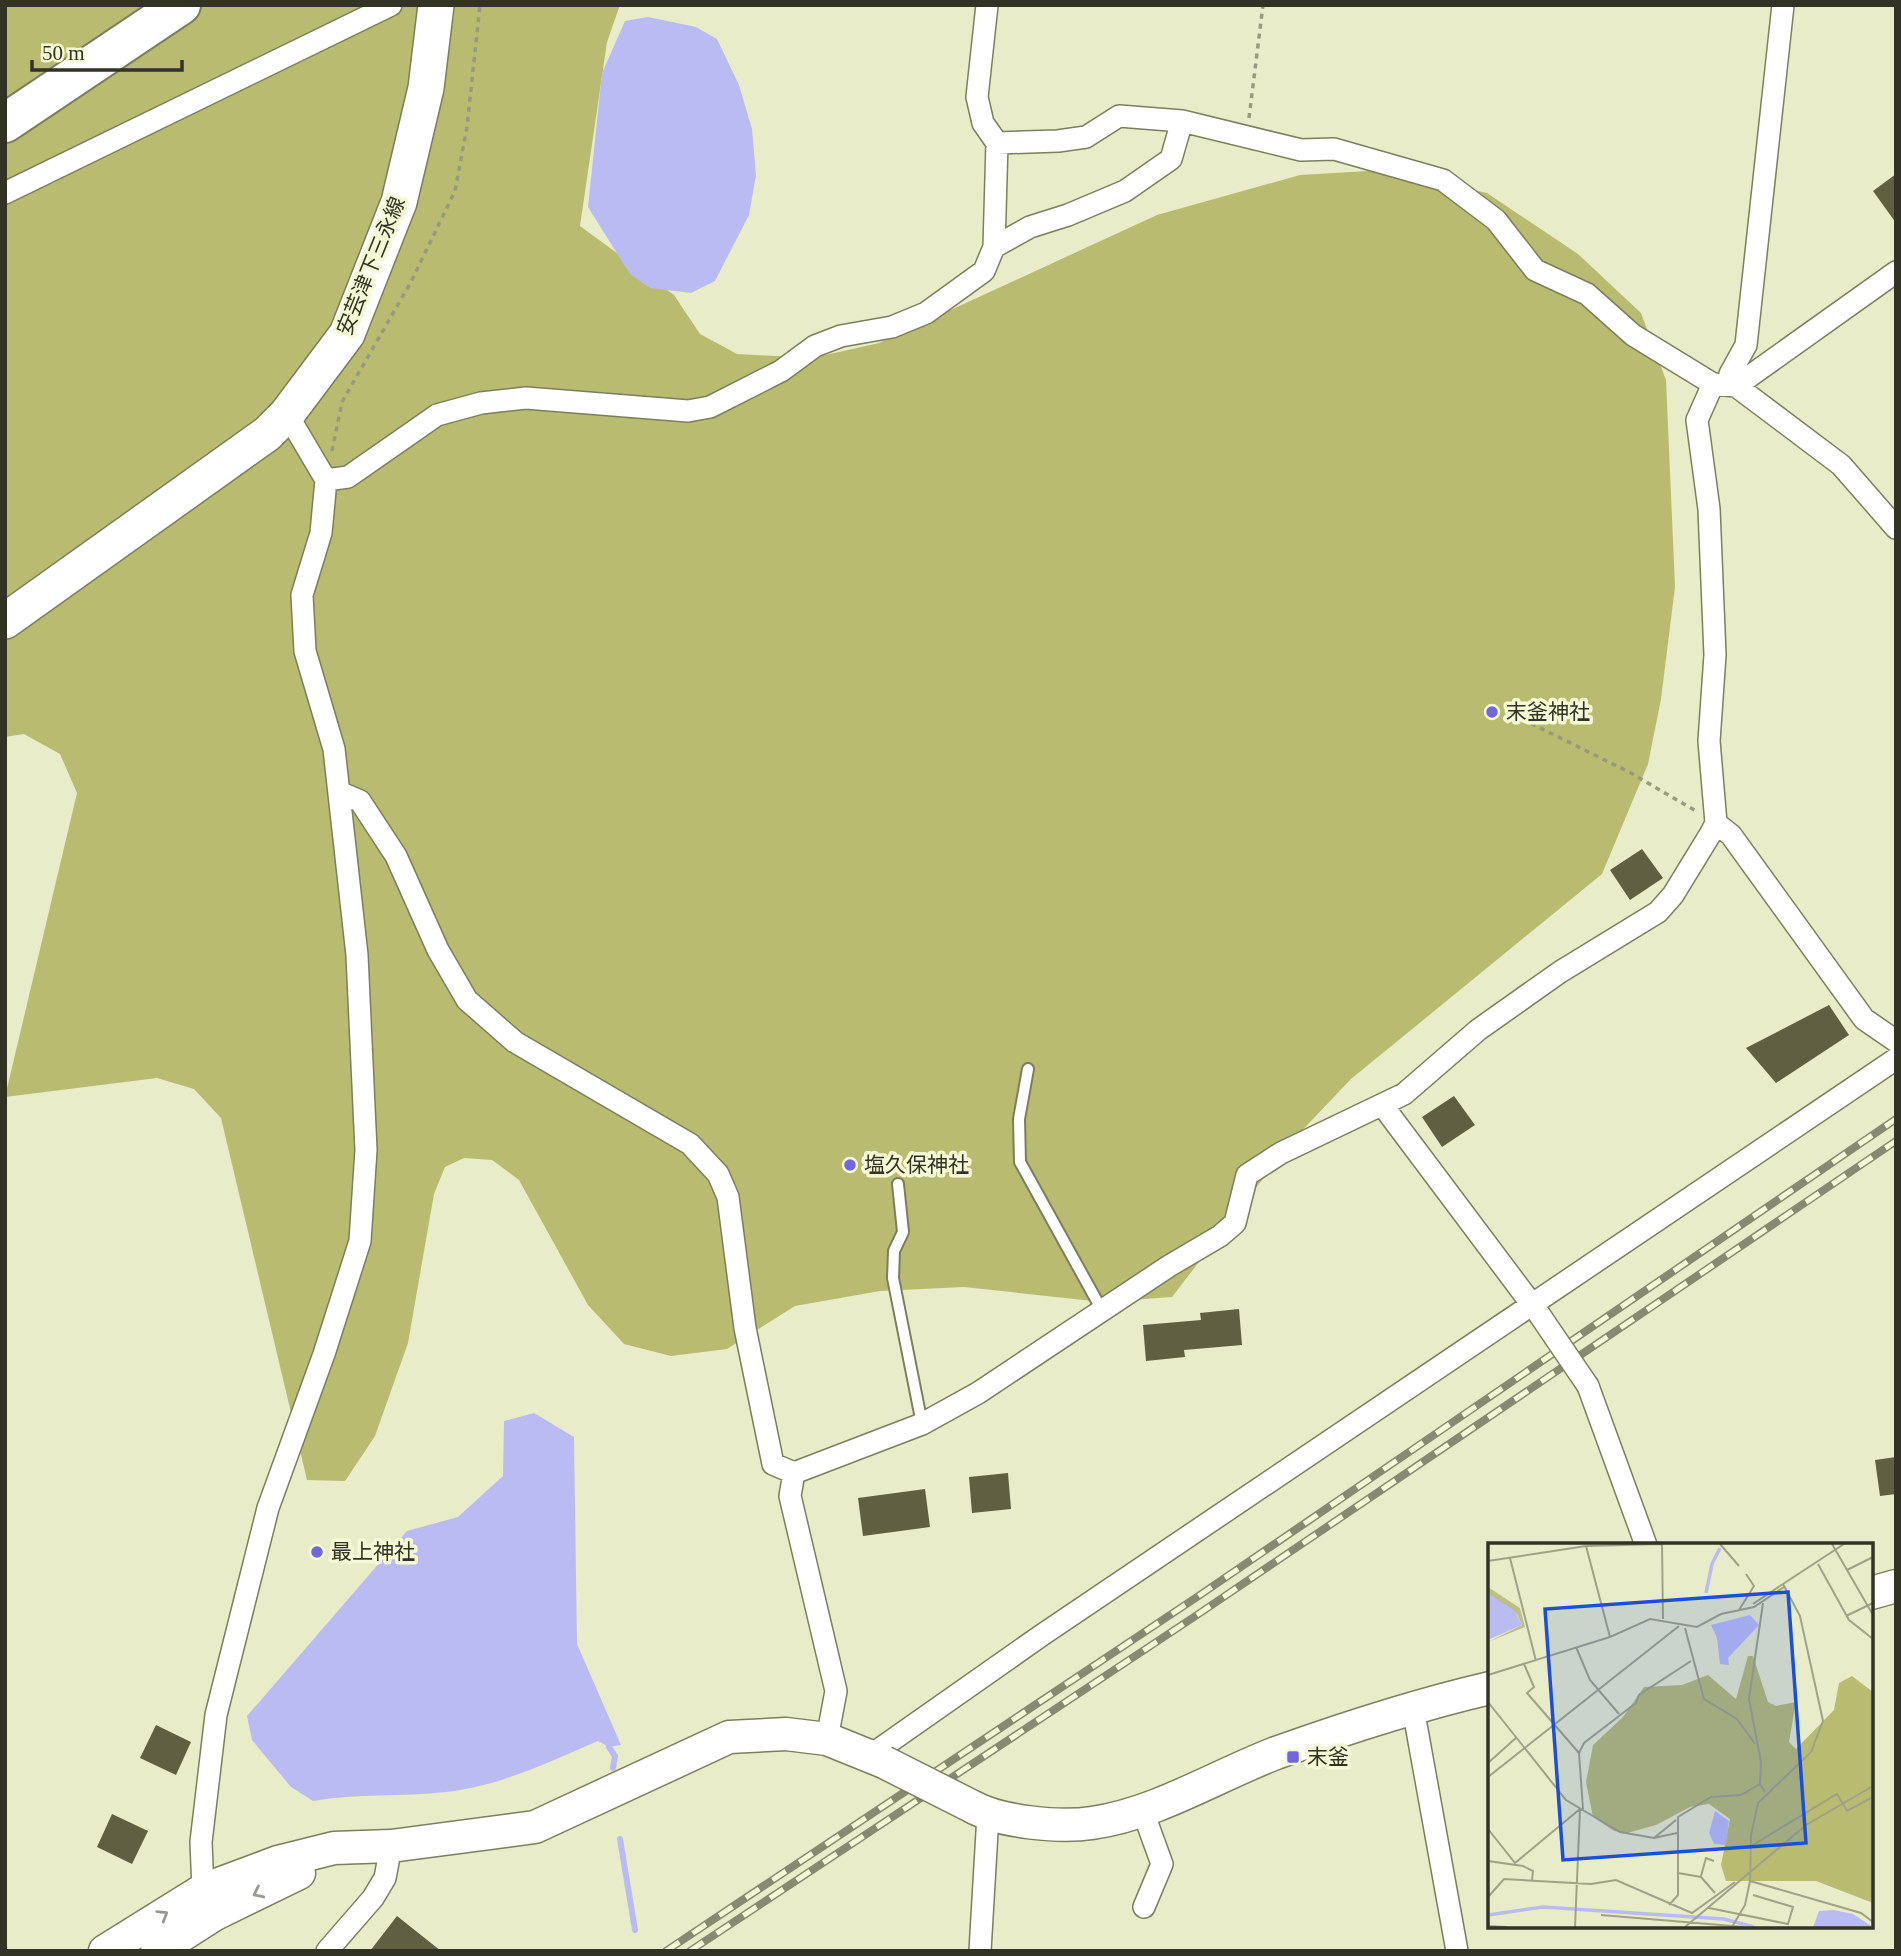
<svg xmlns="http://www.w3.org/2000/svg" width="1901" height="1956" font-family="'Times New Roman','Noto Sans JP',serif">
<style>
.forest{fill:#b9bb70}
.water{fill:#bbbbf3}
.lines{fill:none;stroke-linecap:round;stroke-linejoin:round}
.stream{stroke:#bbbbf3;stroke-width:6}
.building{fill:#5e6041}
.lane-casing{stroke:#7c7e5e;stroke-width:14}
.street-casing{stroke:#7c7e5e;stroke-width:24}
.secondary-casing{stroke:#7c7e5e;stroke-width:35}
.primary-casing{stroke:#7c7e5e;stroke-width:38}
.highway-casing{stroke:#7c7e5e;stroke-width:42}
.path{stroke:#989a80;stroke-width:3.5;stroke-dasharray:5 5;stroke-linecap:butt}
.lane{stroke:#fff;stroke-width:10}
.street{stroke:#fff;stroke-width:21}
.secondary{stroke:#fff;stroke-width:32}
.primary{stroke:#fff;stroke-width:35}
.highway{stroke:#fff;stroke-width:38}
.rail-casing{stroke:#878971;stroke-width:8}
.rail{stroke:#f6f9d5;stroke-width:5;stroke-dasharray:16;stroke-linecap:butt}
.street-bridge-casing{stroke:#7c7e5e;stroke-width:24;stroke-linecap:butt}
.secondary-bridge-casing{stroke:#7c7e5e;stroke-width:35;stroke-linecap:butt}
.street-bridge{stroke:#fff;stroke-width:21}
.secondary-bridge{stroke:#fff;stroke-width:32}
.oneway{stroke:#989992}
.poi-dot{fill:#7266e0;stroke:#f6f9d5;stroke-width:2.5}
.labels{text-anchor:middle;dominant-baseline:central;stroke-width:7;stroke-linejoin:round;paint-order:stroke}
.street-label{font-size:21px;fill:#323325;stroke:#f6f9d5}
.poi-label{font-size:21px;fill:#323325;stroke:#f6f9d5;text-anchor:start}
.inset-river{fill:none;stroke:#bbbbf3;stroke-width:3.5}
.inset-road{fill:none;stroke:#a0a287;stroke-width:2}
.view{fill:#1d4ed8;fill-opacity:0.15;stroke:#1d4ed8;stroke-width:3.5}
.inset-edge{fill:none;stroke:#323325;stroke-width:3.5}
</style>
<rect width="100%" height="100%" fill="#e9ecc8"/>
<!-- forest -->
<path class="forest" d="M5,5H620L607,42L580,226L674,295L700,334L737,354L812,358L879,343L1157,215L1300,175L1385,170L1487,193L1578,254L1641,313L1666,380L1675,587L1661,699L1648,764L1602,874L1351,1079L1292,1141L1172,1297L1102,1302L964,1287L880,1291L795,1306L727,1349L671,1356L624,1344L588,1305L519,1180L492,1160L464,1158L445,1167L434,1194L408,1343L375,1436L345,1481L307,1480L221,1118L194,1089L157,1078L5,1097L77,793L60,754L24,734L5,737Z"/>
<!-- water -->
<path class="water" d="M648,17L696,27L717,39L739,85L752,129L756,175L749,215L715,281L691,293L650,288L630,274L588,207L602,73L625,21Z
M534,1413L574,1437L577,1644L621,1745L609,1747L598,1741C549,1762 500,1786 446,1792C402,1797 357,1793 313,1801L291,1787L252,1740L247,1716L407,1531L458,1517L503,1476L504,1421Z"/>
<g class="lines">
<!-- stream -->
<path class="stream" d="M609,1747L615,1756L613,1768
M620,1839L635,1930"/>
</g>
<!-- building -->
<path class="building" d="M1896,174V223L1873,191Z
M1642,849L1663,878L1630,900L1610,870Z
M1829,1005L1849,1035L1776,1083L1746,1048Z
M1454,1096L1475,1125L1442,1147L1422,1117Z
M1239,1309L1242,1345L1184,1350L1185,1357L1146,1361L1143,1325L1201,1320L1200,1313Z
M1896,1457V1494L1880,1496L1875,1460Z
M1008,1473L1011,1509L972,1513L969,1477Z
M925,1489L930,1527L863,1536L858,1498Z
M156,1725L191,1742L176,1775L140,1758Z
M112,1814L148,1831L132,1864L97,1847Z
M397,1916L441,1951H370Z"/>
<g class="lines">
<defs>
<path id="lane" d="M1028,1069L1019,1119L1020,1162L1103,1312
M898,1184L903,1232L894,1251L893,1278L922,1424"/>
<path id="street" d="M1783,5L1746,345L1730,374L1736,386L1841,465L1896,528
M997,143L1058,141L1086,137L1119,116L1182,121L1301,150L1334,149L1443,180L1496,220L1535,270L1587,294L1633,335L1713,384L1736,386L1896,272
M5,193L391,5
M994,247L1030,227L1068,215L1125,191L1171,159L1182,121
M326,480L348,477L437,415L481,403L526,398L688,411L710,407L781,371L815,346L841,336L892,327L926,313L984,271L994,247L997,143L983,123L977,97L987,5
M339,792L360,801L396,856L438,950L467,1000L515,1042L690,1144L718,1174L728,1197L745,1328L773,1464L794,1473L922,1424L978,1393L1169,1266L1220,1236L1235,1223L1247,1175L1281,1153L1404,1094L1478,1030L1560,972L1658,912L1673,895L1711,833L1716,823L1709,741L1715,655L1709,509L1697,420L1713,384
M1716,823L1731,835L1864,1019L1896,1041
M1383,1106L1539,1314
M1588,1386L1646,1545
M794,1473L790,1496L836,1691L827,1739
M1413,1708L1457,1951
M871,1755L1042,1635L1896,1059
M1142,1809L1162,1864L1144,1907
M203,1890L201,1842L216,1715L268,1508L324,1354L360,1241L366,1150L357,955L334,749L305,651L302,595L321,533L326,480L287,414
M327,1951L373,1898L385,1878L391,1846
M980,1951L988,1815"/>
<path id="secondary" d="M1871,1593L1896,1586
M973,1807C1001,1822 1060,1828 1092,1823C1156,1814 1216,1776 1276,1753C1346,1728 1417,1705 1490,1688
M105,1951L203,1890L278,1862L334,1848L391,1846L535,1827L729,1737L786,1734L827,1739L884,1762
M157,1951L215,1914L299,1873"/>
<path id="primary" d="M5,621L267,434L287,414L347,334L399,202L426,88L436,5"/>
<path id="highway" d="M5,123L181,5"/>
</defs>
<!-- lane casing -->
<use href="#lane" class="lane-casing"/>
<!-- street casing -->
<use href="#street" class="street-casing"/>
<!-- secondary casing -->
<use href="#secondary" class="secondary-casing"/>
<!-- primary casing -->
<use href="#primary" class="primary-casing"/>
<!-- highway casing -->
<use href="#highway" class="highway-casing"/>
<!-- path -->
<path class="path" d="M1249,118L1263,5
M332,451L342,402L411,282L455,191L467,127L480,5
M1522,719L1629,772L1696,811"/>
<!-- lane -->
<use href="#lane" class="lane"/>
<!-- street -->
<use href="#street" class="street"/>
<!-- secondary -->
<use href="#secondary" class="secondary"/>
<!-- primary -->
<use href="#primary" class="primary"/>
<!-- highway -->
<use href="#highway" class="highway"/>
<defs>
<path id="rail" d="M666,1951L1197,1597L1896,1119
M690,1951L1197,1615L1896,1141"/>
</defs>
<!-- rail casing -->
<use href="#rail" class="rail-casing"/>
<!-- rail -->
<use href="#rail" class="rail"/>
<defs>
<path id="street-bridge" d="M1539,1314L1588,1386"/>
<path id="secondary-bridge" d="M884,1762L973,1807"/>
</defs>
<!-- street-bridge casing -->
<use href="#street-bridge" class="street-bridge-casing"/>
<!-- secondary-bridge casing -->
<use href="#secondary-bridge" class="secondary-bridge-casing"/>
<!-- street-bridge -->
<use href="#street-bridge" class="street-bridge"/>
<!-- secondary-bridge -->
<use href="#secondary-bridge" class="secondary-bridge"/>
</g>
<!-- one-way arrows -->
<defs><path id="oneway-chevron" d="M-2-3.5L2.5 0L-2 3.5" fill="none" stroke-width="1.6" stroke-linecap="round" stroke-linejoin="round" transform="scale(1.75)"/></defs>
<g class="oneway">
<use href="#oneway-chevron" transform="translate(258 1893) rotate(154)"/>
<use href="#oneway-chevron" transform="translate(163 1915) rotate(-32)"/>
</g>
<!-- markers -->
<g class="poi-dot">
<circle cx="1492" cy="712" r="7"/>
<circle cx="850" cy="1165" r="7"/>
<circle cx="317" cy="1552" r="7"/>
<rect x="1286" y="1750" width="14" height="14" rx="3.5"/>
</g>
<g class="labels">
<!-- street labels -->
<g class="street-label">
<text transform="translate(371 266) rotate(-68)">安芸津下三永線</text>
</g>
<!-- poi labels -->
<g class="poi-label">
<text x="1506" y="712">末釜神社</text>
<text x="864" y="1165">塩久保神社</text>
<text x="331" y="1552">最上神社</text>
<text x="1307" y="1757">末釜</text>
</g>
</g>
<!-- overview -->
<g transform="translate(1488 1543)">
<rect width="385" height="385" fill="#e9ecc8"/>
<path d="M0,44L32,65L37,84L0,99L34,82L29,71L0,51Z" fill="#bdc086"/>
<path d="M260,113H265L280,159L288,163L308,159L301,199L308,206L346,167L351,140L364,133L385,149V360L328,338H238L233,322L242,276L221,261L202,264L168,282L139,290L126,288L105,274L98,239L105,202L135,174L156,144L194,142L220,132L248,156Z" fill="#b9bb70"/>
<path d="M0,51L27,68L34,82L0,97ZM262,72L271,82L240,115L241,122L232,121L229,95L223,82ZM227,268L241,278L238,302L226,301L221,290ZM346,367L365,371L385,384H325L331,368Z" fill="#bbbbf3"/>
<path class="inset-river" d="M218,50L224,21L232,5M0,372L55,364L236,376L266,384"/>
<path class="inset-road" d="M174,1L175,76M232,1L251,23M344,1L385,72M356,1L295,41L312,73L335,178L323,209L270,260L263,292L262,338L373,370L385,379M98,3L122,94M22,15L48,118M0,18L98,3L174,1M330,21L361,77L385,96M359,27L385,14M275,60L261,156L273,219L272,241L277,249M265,61L295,41M251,67L266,43L258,31M358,73L385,60M197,85L216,156L249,176L267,201M88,104L102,137L131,171M36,121L46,144L39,150L91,210M0,132L122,94L162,76L209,84L233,71L266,64L296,44M0,159L78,257L132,289L166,295L189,290M0,220L29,194M0,234L191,83M95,266L91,210L96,200L148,160L151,152L203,118M0,286L27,320M166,295L188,277M263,303L349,251L359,268L385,254M0,318L35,323L45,328L44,337M27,320L92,266M190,330L213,334L227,350M213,333L218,315L226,318M0,354L16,336L103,341L128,337L204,370L247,339M181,362L190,352V274L223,254L253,252L272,241M221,365L300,381L305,364L265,352M113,372L256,384M0,378L1,383L19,384M87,384L92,266M197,384L318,282L385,243M244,384L257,362L262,338"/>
<path class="view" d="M300,49L318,300L75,317L57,66Z"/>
<rect width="385" height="385" class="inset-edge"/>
</g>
<!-- border -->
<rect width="1901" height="1956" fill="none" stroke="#323325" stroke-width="14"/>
<!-- scale -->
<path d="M32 60v10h150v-10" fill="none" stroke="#323325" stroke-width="3.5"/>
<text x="42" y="60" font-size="21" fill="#323325" stroke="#f6f9d5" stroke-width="5" paint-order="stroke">50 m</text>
</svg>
